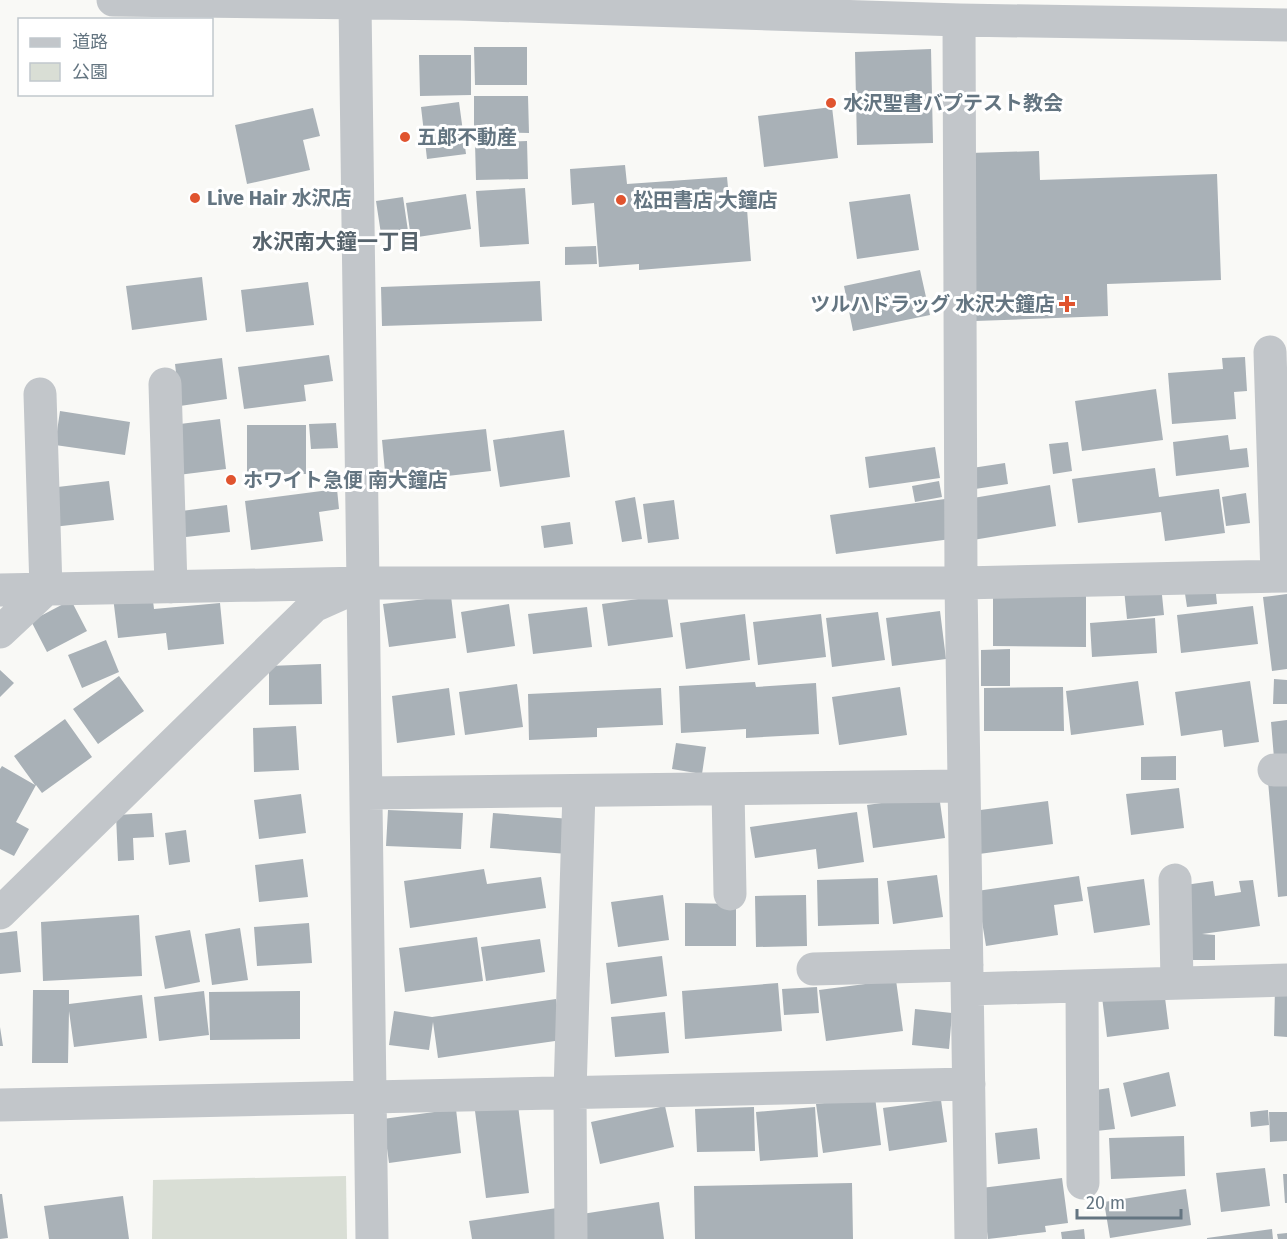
<svg xmlns="http://www.w3.org/2000/svg" width="1287" height="1239" font-family="'Fira Sans','Noto Sans JP',sans-serif">
<style>
.green{fill:#d9ded5}
.building{fill:#a9b1b7}
.lines{fill:none;stroke-linecap:round;stroke-linejoin:round}
.minor{stroke:#c2c6ca;stroke-width:33}
.poi-dot{fill:#e0542f;stroke:#fff;stroke-width:2}
.labels{text-anchor:middle;dominant-baseline:central;stroke-width:6;stroke-linejoin:round;paint-order:stroke}
.poi-label{font-size:20px;font-weight:bold;fill:#647581;stroke:#fff;text-anchor:start}
.neighbourhood-label{font-size:21px;font-weight:bold;fill:#56636c;stroke:#fff}
</style>
<rect width="100%" height="100%" fill="#f9f9f6"/>
<!-- green -->
<path class="green" d="M346,1176L347,1239H152L153,1180Z"/>
<!-- building -->
<path class="building" d="M474,47H527V85H475Z
M931,49L933,143L857,145L855,52Z
M419,55H471V95L420,96Z
M474,96H528L529,133L474,132Z
M459,102L466,154L427,159L421,107Z
M832,107L838,158L764,167L758,116Z
M313,108L320,136L303,140L310,170L247,184L235,125Z
M527,141L528,179L476,180L475,143Z
M1039,151L1040,180L1217,174L1221,280L1107,284L1108,316L975,321L969,153Z
M625,165L627,184L727,177L729,198L746,196L751,261L639,270V264L599,267L594,203L572,205L570,169Z
M525,188L529,244L480,247L476,191Z
M466,194L471,229L411,238L406,203Z
M910,194L919,250L857,259L849,202Z
M403,197L408,231L381,234L376,201Z
M596,246L597,264L565,265V247Z
M920,270L930,315L853,331L844,286Z
M202,277L207,320L132,330L126,286Z
M540,281L542,321L382,326L381,287Z
M308,282L314,325L246,332L241,290Z
M329,355L333,381L304,385L306,401L244,409L238,367Z
M1245,357L1247,391L1234,392L1236,419L1172,424L1168,373L1223,369L1222,358Z
M222,358L227,399L180,406L175,364Z
M1156,389L1163,440L1082,451L1075,401Z
M60,411L130,422L125,455L55,445Z
M220,419L226,469L178,475L172,425Z
M336,423L338,448L311,449L309,424Z
M247,425H306V474H247Z
M486,429L491,471L386,483L382,440Z
M564,430L570,477L500,487L493,440Z
M1228,435L1230,450L1247,448L1249,467L1176,476L1173,442Z
M1068,442L1072,471L1053,474L1049,444Z
M935,447L940,478L869,488L865,457Z
M1005,463L1008,484L975,489L972,468Z
M1155,468L1159,497L1219,489L1225,533L1165,541L1161,512L1078,523L1072,479Z
M109,481L114,520L53,527L49,488Z
M939,481L942,497L915,502L912,486Z
M1050,485L1056,526L973,540L967,499Z
M337,489L339,509L319,512L323,541L251,550L245,501Z
M1246,493L1250,523L1226,526L1222,497Z
M635,497L642,539L622,542L615,501Z
M945,499L951,539L836,554L830,515Z
M674,500L679,539L648,543L643,504Z
M227,505L230,532L177,538L174,512Z
M570,522L573,544L544,548L541,526Z
M1215,584L1217,604L1187,607L1184,587Z
M1161,585L1164,615L1127,619L1124,589Z
M993,589H1086V647L993,646Z
M152,593L154,609L220,603L224,644L168,650L166,633L118,638L113,597Z
M1287,594V669L1272,671L1263,597Z
M667,595L673,637L608,646L602,604Z
M451,596L456,638L389,647L383,604Z
M71,600L87,631L47,652L31,621Z
M509,604L515,646L467,653L461,612Z
M1253,606L1258,644L1181,653L1177,615Z
M587,607L592,647L533,654L528,614Z
M940,611L946,659L892,666L886,618Z
M878,612L885,660L832,667L826,618Z
M745,614L750,660L686,669L680,623Z
M821,614L826,657L758,665L753,622Z
M1155,618L1157,653L1092,657L1090,623Z
M106,640L119,672L82,688L68,655Z
M1010,649V686H981V650Z
M321,664L322,704L269,705V666Z
M0,670L14,683L0,697Z
M119,676L144,711L98,744L73,709Z
M1274,679L1287,680V704H1273Z
M1138,681L1144,725L1071,735L1066,691Z
M1250,681L1259,742L1224,747L1222,730L1181,736L1175,692Z
M755,682L756,687L816,683L819,734L746,738V729L681,733L679,686Z
M517,684L523,727L465,735L459,692Z
M900,687L907,735L839,745L832,697Z
M1063,687L1064,731H984V688Z
M449,688L455,735L397,743L392,696Z
M661,688L663,725L597,728V737L529,740L528,694Z
M65,719L92,757L42,793L36,785L16,822L29,829L14,856L0,849V769L2,766L35,785L14,756Z
M1287,720V757L1274,758L1271,722Z
M296,726L299,770L254,772L253,728Z
M676,743L706,747L702,774L672,769Z
M1176,756V780H1141V757Z
M1287,779V896L1278,897L1268,781Z
M1179,788L1184,828L1131,835L1126,794Z
M301,794L306,833L259,839L254,800Z
M939,795L945,838L873,848L867,805Z
M1048,801L1053,844L979,854L973,811Z
M388,810L463,813L461,849L386,846Z
M857,812L864,862L818,869L816,849L755,858L750,827Z
M152,813L154,837L133,838L134,860L118,861L116,815Z
M493,813L571,819L568,854L490,848Z
M186,830L190,862L169,865L165,833Z
M303,859L308,897L259,902L255,865Z
M484,869L487,884L541,877L546,908L410,928L404,881Z
M937,875L943,917L893,924L887,881Z
M1079,876L1083,901L1054,905L1058,935L986,946L977,891Z
M878,878L879,924L818,926L817,880Z
M1144,879L1150,925L1094,933L1087,887Z
M1253,880L1260,926L1202,934L1215,935V960H1184L1178,886L1213,881L1215,896L1241,892L1239,881Z
M663,895L669,940L618,947L611,902Z
M806,895L807,946L756,947L755,896Z
M685,903L736,904V946H685Z
M139,915L142,976L43,981L41,922Z
M309,923L312,963L257,966L254,927Z
M240,928L248,980L212,985L205,934Z
M190,930L200,982L165,989L155,936Z
M17,931L21,972L0,974V933Z
M477,937L483,981L405,992L399,948Z
M540,939L545,972L486,981L481,947Z
M662,956L667,996L611,1004L606,963Z
M896,980L903,1031L826,1041L819,990Z
M778,983L782,1031L685,1039L682,991Z
M817,987L819,1013L784,1015L782,989Z
M1275,987H1287V1037L1274,1036Z
M33,990H69V1004L142,995L147,1038L74,1047L69,1011L68,1063H32Z
M1164,990L1169,1029L1107,1037L1102,997Z
M204,991L209,1035L159,1041L154,997Z
M300,991V1039L210,1040L209,992Z
M556,999L562,1040L438,1058L433,1022L429,1050L389,1045L394,1011L432,1017Z
M915,1009L952,1013L949,1049L912,1045Z
M665,1012L669,1053L615,1057L611,1017Z
M0,1027L3,1046H0Z
M1169,1072L1176,1106L1131,1117L1123,1083Z
M1109,1088L1115,1129L1096,1131L1090,1091Z
M875,1097L881,1145L823,1153L816,1104Z
M941,1100L947,1142L889,1151L883,1108Z
M518,1105L529,1193L486,1198L475,1111Z
M665,1106L674,1147L600,1164L591,1122Z
M754,1107L755,1151L697,1152L695,1109Z
M815,1107L818,1157L760,1161L756,1112Z
M456,1109L461,1153L389,1163L383,1119Z
M1268,1110L1269,1125L1251,1127L1250,1112Z
M1269,1112H1287V1141L1270,1142Z
M1037,1128L1040,1159L998,1164L995,1133Z
M1184,1136L1185,1176L1111,1179L1109,1138Z
M1265,1168L1270,1206L1221,1212L1216,1173Z
M1283,1174H1287V1203H1285Z
M1062,1178L1068,1223L1045,1226L1046,1232L988,1239L981,1188Z
M852,1183L853,1239H695L694,1186Z
M1186,1189L1191,1225L1110,1238L1104,1202Z
M0,1194H2L8,1238L0,1239Z
M123,1196L129,1239H49L44,1206Z
M659,1202L664,1239H586L582,1214Z
M557,1208L561,1239H472L469,1221Z
M1084,1229L1085,1239H1062L1061,1232Z
M1272,1229L1273,1239H1207V1238Z
M1287,1233V1239H1278L1277,1234Z"/>
<g class="lines">
<!-- minor -->
<path class="minor" d="M113,0L459,4L959,20L1287,25
M355,4L372,1239
M959,20L961,583L971,1239
M1270,352L1277,576
M165,384L171,587
M0,590L365,583H961L1287,576
M0,632L46,589L40,394
M1274,770H1287
M728,789L730,894
M367,793L964,786
M1175,880L1177,983
M0,913L314,606L352,589
M813,969L967,965
M1082,986L1083,1183
M968,989L1287,980
M0,1105L969,1084
M571,1239L570,1092L579,791"/>
</g>
<!-- markers -->
<g class="poi-dot">
<circle cx="831" cy="103" r="6"/>
<circle cx="405" cy="137" r="6"/>
<circle cx="195" cy="198" r="6"/>
<circle cx="621" cy="200" r="6"/>
<path d="M1064 295h6v6h6v6h-6v6h-6v-6h-6v-6h6z"/>
<circle cx="231" cy="480" r="6"/>
</g>
<g class="labels">
<!-- poi labels -->
<g class="poi-label">
<text x="843" y="103">水沢聖書バプテスト教会</text>
<text x="417" y="137">五郎不動産</text>
<text x="207" y="198">Live Hair 水沢店</text>
<text x="633" y="200">松田書店 大鐘店</text>
<text x="1055" y="304" text-anchor="end">ツルハドラッグ 水沢大鐘店</text>
<text x="243" y="480">ホワイト急便 南大鐘店</text>
</g>
<!-- neighbourhood labels -->
<g class="neighbourhood-label">
<text x="336" y="242">水沢南大鐘一丁目</text>
</g>
</g>
<!-- legend -->
<rect x="18" y="18" width="195" height="78" fill="#ffffff" stroke="#c1c8cd" stroke-width="1.5"/>
<rect x="30" y="38" width="30" height="9" fill="#c2c6ca" stroke="#c1c8cd" stroke-width="1.5"/>
<text x="72" y="48" font-size="18" fill="#647581">道路</text>
<rect x="30" y="63" width="30" height="18" fill="#d9ded5" stroke="#c1c8cd" stroke-width="1.5"/>
<text x="72" y="78" font-size="18" fill="#647581">公園</text>
<!-- scale -->
<path d="M1077 1209v9h104v-9" fill="none" stroke="#647581" stroke-width="3"/>
<text x="1086" y="1209" font-size="18" fill="#647581" stroke="#ffffff" stroke-width="4.5" paint-order="stroke">20 m</text>
</svg>
